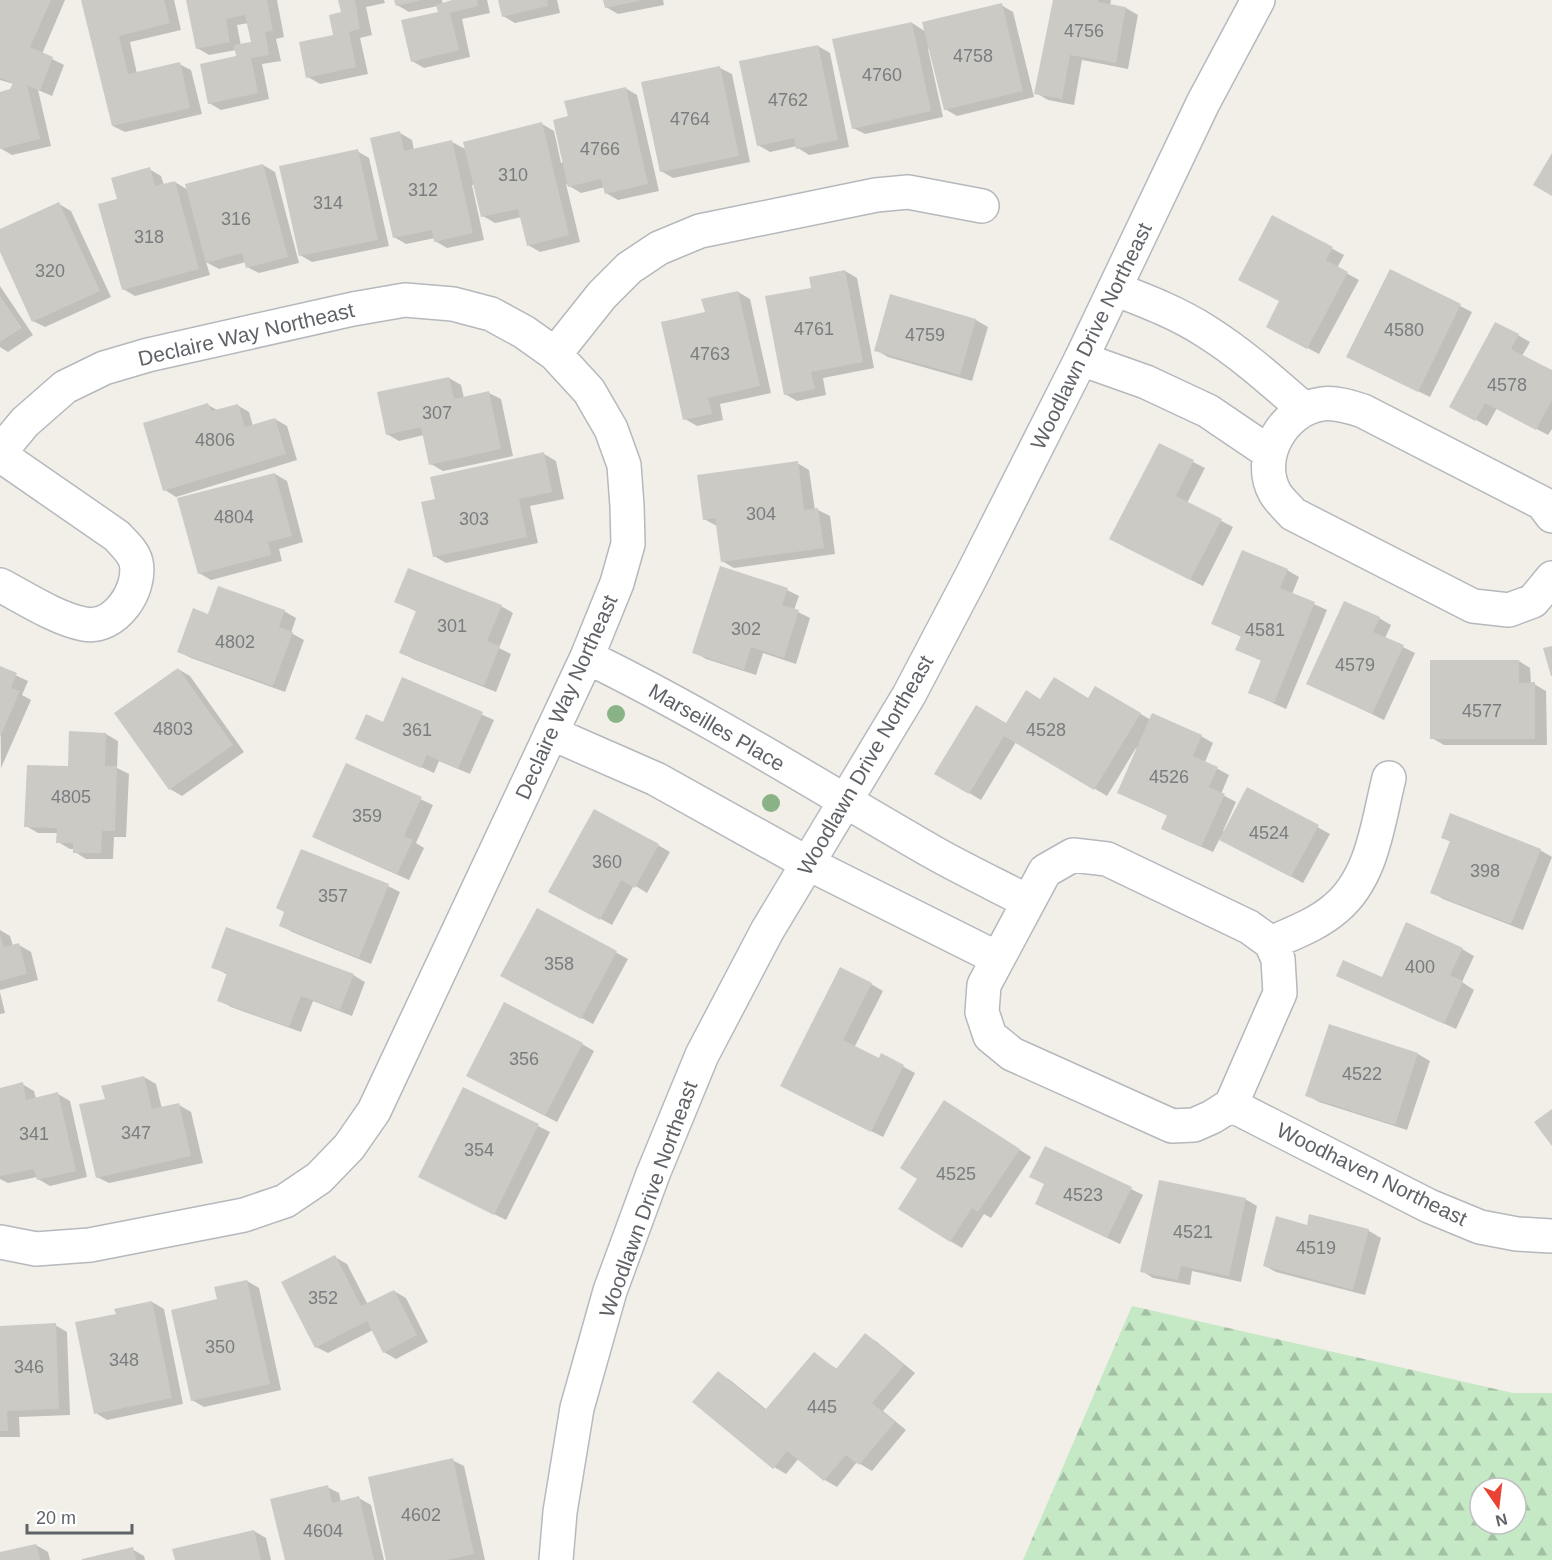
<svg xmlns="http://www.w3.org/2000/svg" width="1552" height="1560" font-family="Helvetica,sans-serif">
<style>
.forest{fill:url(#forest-firs);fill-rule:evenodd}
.shadow{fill:#0003;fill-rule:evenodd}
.building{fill:#cccac5}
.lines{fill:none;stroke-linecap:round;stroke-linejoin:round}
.street-casing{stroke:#b5b8bc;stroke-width:36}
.secondary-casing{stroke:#b6babf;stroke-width:36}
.street{stroke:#fff;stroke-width:33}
.secondary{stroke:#fff;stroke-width:33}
.tree{fill:#89b387}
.labels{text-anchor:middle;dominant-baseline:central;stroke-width:4.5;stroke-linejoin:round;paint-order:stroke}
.number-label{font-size:18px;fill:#7a7d7f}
.street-label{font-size:21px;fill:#5f6368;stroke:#fff}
</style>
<defs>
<pattern id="forest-firs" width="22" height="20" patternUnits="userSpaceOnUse" patternTransform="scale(1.5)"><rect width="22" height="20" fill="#c5e8c5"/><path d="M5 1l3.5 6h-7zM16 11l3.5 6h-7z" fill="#a3c0a4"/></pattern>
</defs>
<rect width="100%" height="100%" fill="#f1efe8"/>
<!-- forest -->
<path class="forest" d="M1132,1306L1513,1393H1552V1560H1023ZM1480,1488H1516V1524H1480Z"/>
<!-- shadow -->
<path class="shadow" d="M0,0H65L42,54L64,65L52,96L38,90L51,146L12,155L0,148V93L11,91L14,84L0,80Z
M83,0H174L181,30L130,42L137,74L179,64L191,70L202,114L125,132L113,126Z
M187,0H277L284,37L276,39L281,61L262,64L269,99L221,110L209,103L238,58L236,50L209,55L197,48ZM249,23L253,44L241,46L237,25Z
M340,0H384L385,3L366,7L372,35L360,38L368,74L320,84L308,77L334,36L342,13Z
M396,0H442L443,5L454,0H487L490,13L462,19L470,57L424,68L412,61L439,13L438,6L409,12L397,5Z
M499,0H557L560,13L515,23L503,16Z
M605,0H663L664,5L618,14L606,7Z
M1054,0H1111L1110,6L1126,8L1138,15L1128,69L1082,60L1074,105L1048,100L1036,93Z
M1001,5L1013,12L1034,97L957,116L945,109L930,48L928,49L943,117L865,134L853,128L912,23L926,32Z
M818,46L830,53L849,147L809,155L798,148L797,146L770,152L758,145Z
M720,68L732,74L750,162L673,178L661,171Z
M625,88L637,95L659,191L618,200L606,193L605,187L581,193L566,184L580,242L540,252L528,245L522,217L495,223L483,216L475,185H472L484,240L447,248L435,241V238L406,244L394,237L400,133L412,140L414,150L452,142L467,150L542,124L554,131L561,163L564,162L570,117Z
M357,151L369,158L389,246L312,262L300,255Z
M263,165L275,172L299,263L259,273L247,267L246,262L219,269L206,262L210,275L135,296L123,289L119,200L149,169L161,176L164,185L175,182L188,190Z
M59,204L71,211L111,297L45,327L33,321L0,248V231Z
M1273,217L1344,255L1337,268L1359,280L1319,354L1279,333L1281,301Z
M845,271L857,278L874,368L823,378L826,395L797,401L785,394Z
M1391,271L1472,312L1430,397L1360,363Z
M0,286L33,335L8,352L0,347Z
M738,292L750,299L771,393L720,404L723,420L697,426L685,419L706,313Z
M891,296L976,320L988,327L972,381L888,357L876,350Z
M1518,335L1530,342L1522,356L1552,372V429L1548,435L1497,408L1487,426L1451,406Z
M449,378L461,385L464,398L489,393L501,399L513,456L443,471L431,464L424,435L399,441L387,434Z
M208,405L219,411L237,405L249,412L253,426L275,419L287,426L297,460L176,497L165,490Z
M1159,445L1205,468L1187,503L1233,527L1203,586L1123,546Z
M544,454L556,461L564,499L530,506L538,543L446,563L434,556L437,500Z
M797,463L809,470L815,510H818L830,516L835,554L734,568L722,561L717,526L704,519Z
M275,474L287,481L303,542L279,549L282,561L211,580L199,573Z
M1287,570L1299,577L1292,594L1327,610L1286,709L1249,692L1262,661L1237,650L1242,637L1213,624Z
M787,590L799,596L794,610L810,618L796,664L763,653L756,675L706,659L694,652Z
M396,601L501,606L513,613L499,648L511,654L496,692L413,659L401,652L417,612Z
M284,611L296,618L291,633L304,640L285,692L191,658L179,652L209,616Z
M1379,618L1391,625L1385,638L1415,653L1384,720L1308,683Z
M1519,661L1530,668L1531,684H1534L1546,691L1547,745H1444L1432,738Z
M0,668L28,681L22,695L31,700L1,768Z
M178,669L190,676L244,752L182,796L170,789Z
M403,679L494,720L470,774L439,761L434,773L357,738L384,724Z
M1096,688L1151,720L1201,736L1213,743L1205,762L1229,775L1221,794L1236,802L1223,831L1225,832L1248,789L1330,834L1303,883L1220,838L1213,852L1175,835L1168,816L1119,792L1138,749L1136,748L1107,796L1016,742L981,800L936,773L1041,701L1089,700Z
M70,733L106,734L118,741L117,768L129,774L126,837H114L113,859H86L75,852V849H70L58,842V833H38L26,826L69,768Z
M347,765L433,805L416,843L424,848L409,880L326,843Z
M1442,837L1540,850L1552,857L1523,930L1443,899L1432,892L1451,842Z
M658,845L670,852L647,893L634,885L612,925L550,891Z
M388,886L400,892L371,964L292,932L281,925Z
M538,910L628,959L593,1024L514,982Z
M0,930L10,936L13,946L19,945L31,952L38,980L0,990Z
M1462,949L1474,956L1462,982L1474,990L1456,1029L1338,975L1382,978Z
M213,967L353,975L365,982L352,1016L313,1001L301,1032L231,1007L219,1000L228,975Z
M871,984L883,991L854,1048L879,1061L882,1055L915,1073L883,1137L793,1092Z
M0,992L5,1013L0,1014Z
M1330,1026L1418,1054L1430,1061L1407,1130L1319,1102L1307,1095Z
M582,1044L594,1051L557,1122L480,1082Z
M144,1077L156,1084L162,1109L179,1105L191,1112L203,1163L109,1183L97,1177L107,1100Z
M22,1084L34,1091L36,1099L58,1094L70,1101L87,1177L50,1186L38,1179L37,1177L8,1183L0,1179V1089Z
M464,1089L550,1132L506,1220L432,1183Z
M956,1109L1031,1157L991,1218L984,1214L962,1248L950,1241L919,1179Z
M1131,1189L1143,1195L1120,1244L1049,1210Z
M1245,1199L1257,1206L1241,1282L1192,1271L1190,1285L1153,1278L1142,1271Z
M1310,1216L1369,1231L1381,1238L1365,1295L1276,1272L1265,1266L1308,1226Z
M335,1257L347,1264L368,1305L394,1291L406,1298L428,1342L396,1359L384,1352L373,1330L328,1353L316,1347Z
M247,1281L259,1288L281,1390L204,1407L192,1400L219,1301Z
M152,1302L164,1309L183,1404L107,1420L96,1413L117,1315Z
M55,1325L67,1332L70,1415L19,1417L20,1437H0V1327Z
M866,1335L877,1342L915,1373L883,1411L906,1430L872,1471L857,1462L837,1487L825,1480L799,1458L786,1474L774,1467L718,1373L730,1380L767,1410L814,1354L837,1369Z
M452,1460L464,1466L485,1560H388Z
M327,1487L339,1493L341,1502L359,1498L371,1505L384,1560H287Z
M254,1531L266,1538L271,1560H176Z
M36,1545L48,1552L50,1560H0V1554Z
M132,1549L144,1556L145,1560H85Z"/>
<!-- building -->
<path class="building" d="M0,0H51L30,47L53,57L40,91L27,85L40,139L0,149V92L10,89L13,83L0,78Z
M81,0H164L170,23L119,36L128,74L180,62L190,108L112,126Z
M186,0H267L273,31L265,32L269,55L251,58L258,93L208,104L200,64L236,56L234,45L251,42L245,15L226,19L230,42L196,49Z
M338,0H355L360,29L349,32L356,67L306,78L299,42L333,35L329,15L341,12Z
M394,0H419V1L396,6Z
M452,0H477L478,6L450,13L459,50L411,62L401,20L438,12L436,5Z
M498,0H547L548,6L502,17Z
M603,0H639V1L605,8Z
M1053,0H1098V2L1126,7L1116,63L1070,55L1062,99L1034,94Z
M1002,3L1023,91L944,110L922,22Z
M912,22L931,111L852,129L832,39Z
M818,45L838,140L796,149L794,138L757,146L739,61Z
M720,66L739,156L660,172L641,82Z
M626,87L648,184L605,194L601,179L568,187L553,120L568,116L564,101Z
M542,122L569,235L527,246L518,209L481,217L463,142Z
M400,131L404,151L452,140L473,233L434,242L432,230L393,238L370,138Z
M358,149L378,240L299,256L279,166Z
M1552,153V196L1533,185Z
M263,164L288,257L246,268L242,253L206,263L185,184Z
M150,167L155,186L175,181L199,269L122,290L98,204L117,199L111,178Z
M59,202L100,291L32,322L0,252V229Z
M1272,215L1333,247L1326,260L1348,272L1307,349L1266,327L1279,301L1238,280Z
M1390,269L1461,304L1418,392L1346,357Z
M845,270L863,362L811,372L815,389L784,395L765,296L811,288L809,277Z
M738,291L760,386L708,398L712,414L683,420L661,322L705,312L701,299Z
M890,294L976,319L960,375L874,351Z
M0,296L22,328L0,342Z
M1495,322L1519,334L1511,349L1552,370V400L1536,430L1485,403L1475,421L1449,407Z
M449,377L454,399L489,391L501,449L429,465L421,427L386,435L377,392Z
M208,403L211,411L238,404L245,427L275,418L286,454L163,491L143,423Z
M1159,443L1194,460L1176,496L1222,519L1190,580L1109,539Z
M544,452L552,492L519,499L527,537L433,557L421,502L435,499L430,477Z
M798,461L804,510L818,508L824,548L721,562L715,518L703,520L697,475Z
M275,473L292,536L268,542L271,555L198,574L177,498Z
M1242,550L1288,569L1280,588L1315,602L1274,703L1248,693L1261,660L1235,650L1241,636L1211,624Z
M720,566L788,588L782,605L799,610L784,658L751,647L744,670L692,653Z
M408,568L502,605L487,641L500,646L484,686L399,653L416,611L394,602Z
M218,586L285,610L279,627L293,632L273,686L177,652L193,608L208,614Z
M1344,601L1380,617L1373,632L1404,645L1372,714L1306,684Z
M1552,646V676H1551L1543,648Z
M1430,660H1519V683L1535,682V739H1430Z
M0,666L17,673L11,688L20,691L0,737Z
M178,668L233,745L169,790L114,713Z
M402,677L483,712L458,769L427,755L421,768L355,739L366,714L383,722Z
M1054,677L1088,698L1095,686L1141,713L1094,790L1004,736L969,794L934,774L976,705L1006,723L1026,690L1040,699Z
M1152,713L1202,735L1193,756L1218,767L1209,787L1225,794L1201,847L1161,829L1167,815L1117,793Z
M69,731L106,733L105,766H117L115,831H102L101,853H73V843H56L57,828L24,827L27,765L68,766Z
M346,763L422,797L404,836L413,840L397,874L312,837Z
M1247,787L1319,825L1291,877L1219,840Z
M594,809L659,844L635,888L621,880L600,920L548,892Z
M1450,813L1541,849L1511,924L1430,893L1450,841L1441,838Z
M301,849L389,884L359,958L279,926L284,912L276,908Z
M537,908L617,951L581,1019L500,976Z
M1406,922L1463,948L1450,975L1463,981L1444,1024L1336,976L1343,960L1382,977Z
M226,927L354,974L340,1010L301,996L289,1027L217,1001L227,973L211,968Z
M0,935L4,947L19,943L27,974L0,981Z
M840,967L872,983L843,1040L879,1058L881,1053L904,1065L871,1132L780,1086Z
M504,1002L583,1043L545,1116L466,1076Z
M1329,1024L1418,1053L1395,1125L1305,1096Z
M144,1076L152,1109L179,1103L191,1156L96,1178L79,1104L105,1099L101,1086Z
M23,1082L26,1100L58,1092L76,1171L37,1180L34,1169L0,1176V1088Z
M463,1087L539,1124L494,1215L418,1177Z
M944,1100L1020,1149L978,1212L972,1208L950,1242L898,1209L917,1179L900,1168Z
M1552,1109V1146L1534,1122Z
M1045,1146L1132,1187L1107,1238L1035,1204L1044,1184L1029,1177Z
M1159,1180L1246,1198L1229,1276L1181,1266L1178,1280L1140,1272Z
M1309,1214L1369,1229L1353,1290L1263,1266L1276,1216L1307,1225Z
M335,1255L361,1306L394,1290L417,1335L383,1353L367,1321L315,1348L281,1282Z
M247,1280L270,1384L191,1401L171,1310L217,1299L214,1287Z
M152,1301L172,1398L94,1414L75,1322L116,1314L114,1309Z
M56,1323L59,1409L7,1411L8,1431H0V1326Z
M865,1333L904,1365L872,1403L895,1422L859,1465L846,1455L824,1481L787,1451L773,1469L692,1402L718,1371L765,1410L814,1352L836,1369Z
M453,1458L474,1554L447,1560H386L368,1477Z
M328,1485L332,1503L359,1496L374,1560H285L270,1499Z
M254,1530L261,1560H175L172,1549Z
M36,1544L40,1560H0V1552Z
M133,1547L136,1560H82V1559Z"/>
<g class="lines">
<defs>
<path id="street" d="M1115,289C1146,301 1178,313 1207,332C1242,354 1273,382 1304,409
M555,354L602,295L629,268L659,248L700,231L876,195L908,192L982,206
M1081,359L1146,382L1208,411L1270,453
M0,452L25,422L65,387L104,368L148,355L353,309L405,300L453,304L491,314L524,332L555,354L589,391L611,429L624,465L627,506L628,544L617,583L587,657L374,1111L349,1147L319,1178L285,1201L244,1215L90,1245L36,1249L0,1242
M0,455L117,536C124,544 133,551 136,562C142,590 115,630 84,624C57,619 25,598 0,585
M1552,516L1542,503L1363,411C1351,407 1335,402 1322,404C1284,409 1255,457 1275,493C1279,500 1287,507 1293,514L1473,606L1509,610L1533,601L1552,578
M587,657C708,716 821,788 938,855C967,871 998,886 1027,901
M551,733L656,779L807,863L997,958
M1073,855L1107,859L1249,927L1271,943L1278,959L1280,993L1231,1105L1212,1117L1194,1125L1172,1126L1012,1054L990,1036L982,1012L984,985L1045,871Z
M1271,943C1293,933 1318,924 1336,908C1373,877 1378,822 1389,778
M1231,1105L1429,1206L1480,1227L1517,1234L1552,1236"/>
<path id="secondary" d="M556,1560L560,1512L577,1408L610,1291L653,1174L702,1055L767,931L909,695L972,575L1081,359L1203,103L1258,0"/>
</defs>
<!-- street casing -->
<use href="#street" class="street-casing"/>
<!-- secondary casing -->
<use href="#secondary" class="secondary-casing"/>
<!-- street -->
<use href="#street" class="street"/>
<!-- secondary -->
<use href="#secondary" class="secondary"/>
</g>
<!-- trees -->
<g class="tree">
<circle cx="616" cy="714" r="9"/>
<circle cx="771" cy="803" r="9"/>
</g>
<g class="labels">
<!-- number labels -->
<g class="number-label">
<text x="1084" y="31">4756</text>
<text x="973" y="56">4758</text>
<text x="882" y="75">4760</text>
<text x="788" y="100">4762</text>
<text x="690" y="119">4764</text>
<text x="600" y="149">4766</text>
<text x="513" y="175">310</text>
<text x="423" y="190">312</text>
<text x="328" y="203">314</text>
<text x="236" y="219">316</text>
<text x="149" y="237">318</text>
<text x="50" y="271">320</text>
<text x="814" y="329">4761</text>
<text x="1404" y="330">4580</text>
<text x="925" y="335">4759</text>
<text x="710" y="354">4763</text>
<text x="1507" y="385">4578</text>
<text x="437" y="413">307</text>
<text x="215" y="440">4806</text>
<text x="761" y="514">304</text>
<text x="234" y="517">4804</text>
<text x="474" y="519">303</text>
<text x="452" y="626">301</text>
<text x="746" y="629">302</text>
<text x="1265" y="630">4581</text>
<text x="235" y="642">4802</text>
<text x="1355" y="665">4579</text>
<text x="1482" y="711">4577</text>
<text x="173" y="729">4803</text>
<text x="417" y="730">361</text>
<text x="1046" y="730">4528</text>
<text x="1169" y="777">4526</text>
<text x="71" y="797">4805</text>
<text x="367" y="816">359</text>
<text x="1269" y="833">4524</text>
<text x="607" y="862">360</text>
<text x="1485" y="871">398</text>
<text x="333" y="896">357</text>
<text x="559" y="964">358</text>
<text x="1420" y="967">400</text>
<text x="524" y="1059">356</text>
<text x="1362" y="1074">4522</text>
<text x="136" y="1133">347</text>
<text x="34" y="1134">341</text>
<text x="479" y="1150">354</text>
<text x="956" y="1174">4525</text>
<text x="1083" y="1195">4523</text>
<text x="1193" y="1232">4521</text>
<text x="1316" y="1248">4519</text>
<text x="323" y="1298">352</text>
<text x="220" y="1347">350</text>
<text x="124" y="1360">348</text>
<text x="29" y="1367">346</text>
<text x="822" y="1407">445</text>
<text x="421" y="1515">4602</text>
<text x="323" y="1531">4604</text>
</g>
<!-- street labels -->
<g class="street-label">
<text transform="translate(246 334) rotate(-13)">Declaire Way Northeast</text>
<text transform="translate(1091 336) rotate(-64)">Woodlawn Drive Northeast</text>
<text transform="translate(566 697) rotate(-66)">Declaire Way Northeast</text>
<text transform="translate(717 727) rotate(30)">Marseilles Place</text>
<text transform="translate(865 765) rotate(-60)">Woodlawn Drive Northeast</text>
<text transform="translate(1372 1174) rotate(26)">Woodhaven Northeast</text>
<text transform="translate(648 1199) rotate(-70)">Woodlawn Drive Northeast</text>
</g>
</g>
<!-- north arrow -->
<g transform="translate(1498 1506) rotate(166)"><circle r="28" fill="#ffffff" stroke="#bfc1c3" stroke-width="1.5"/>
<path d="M0-4.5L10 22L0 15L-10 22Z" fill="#ea4335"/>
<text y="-9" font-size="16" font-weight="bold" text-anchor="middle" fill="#5f6368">N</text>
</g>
<!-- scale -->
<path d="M27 1524v9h105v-9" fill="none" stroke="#5f6368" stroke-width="3"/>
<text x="36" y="1524" font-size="18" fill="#5f6368" stroke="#ffffff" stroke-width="4.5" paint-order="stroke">20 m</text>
</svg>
